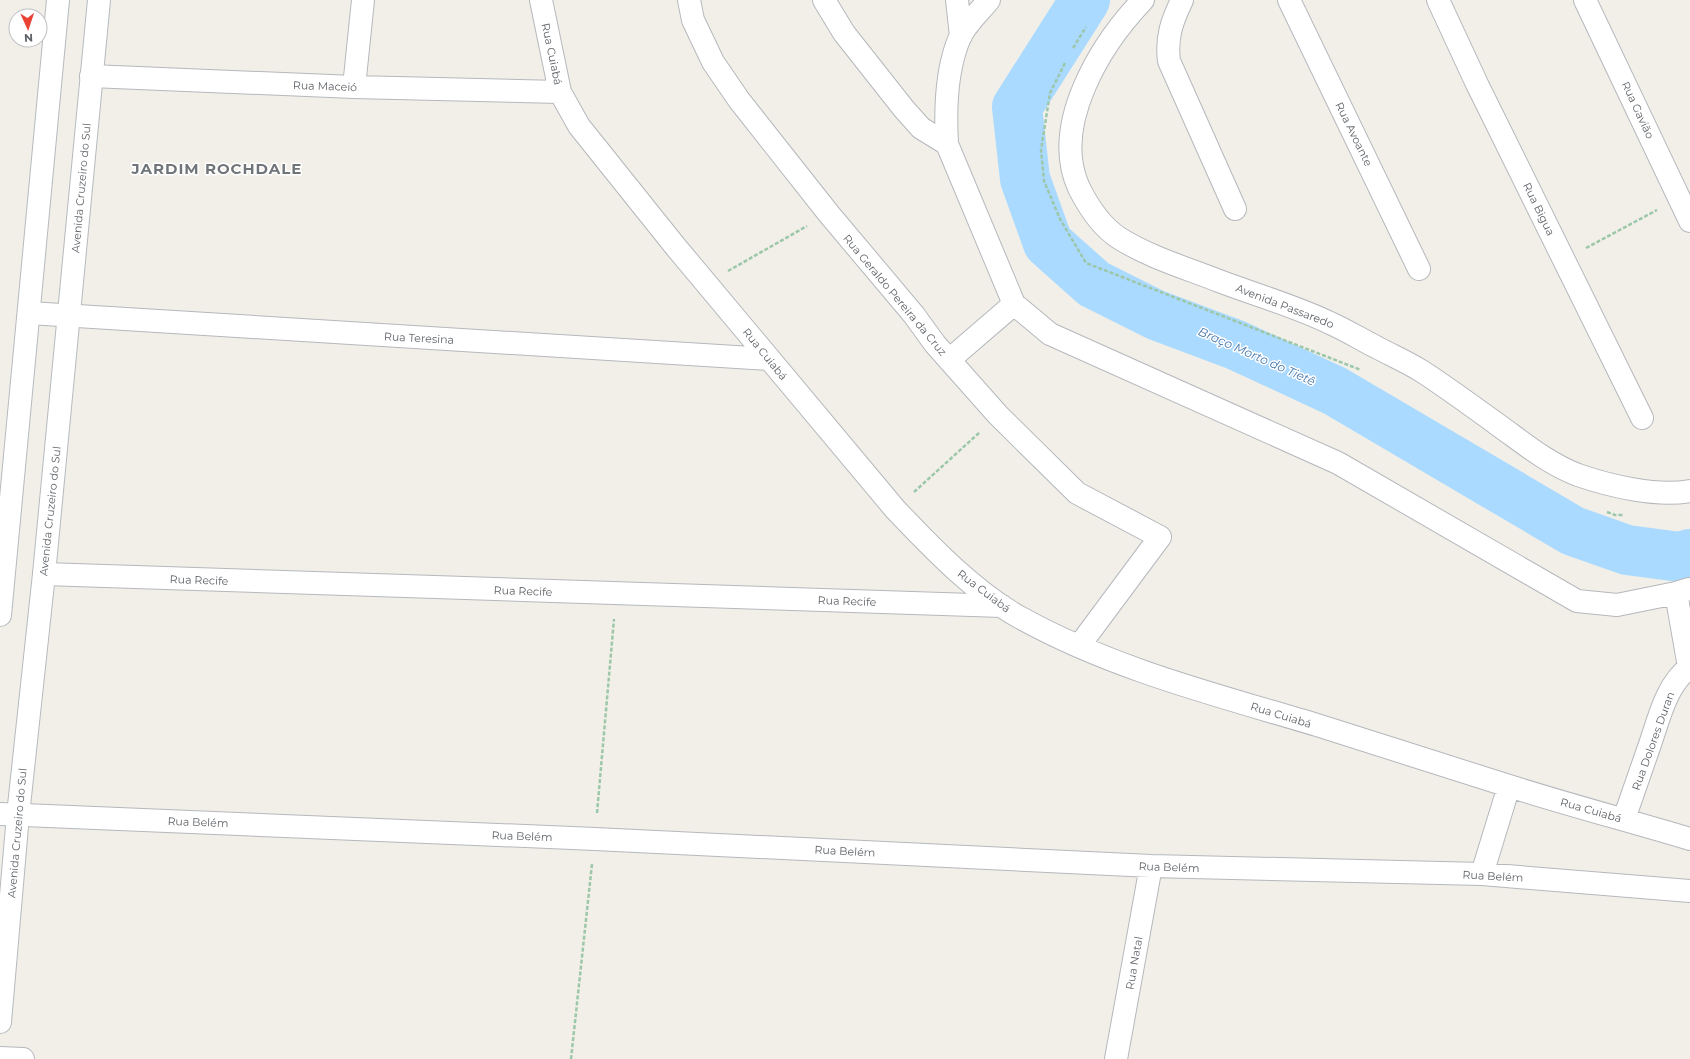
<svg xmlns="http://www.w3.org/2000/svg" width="1690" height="1059" font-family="Montserrat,sans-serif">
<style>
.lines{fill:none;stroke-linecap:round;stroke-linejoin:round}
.river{stroke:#aadaff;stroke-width:50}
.street-casing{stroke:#b5b8bc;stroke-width:24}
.secondary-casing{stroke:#b6babf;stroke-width:24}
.path{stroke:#9cc7a9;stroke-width:2.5;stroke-dasharray:4 2;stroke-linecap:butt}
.street{stroke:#fff;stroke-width:22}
.secondary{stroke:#fff;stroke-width:22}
.labels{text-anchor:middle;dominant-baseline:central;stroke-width:3;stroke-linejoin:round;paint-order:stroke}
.street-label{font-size:11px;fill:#5f6368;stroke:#fff}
.water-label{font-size:12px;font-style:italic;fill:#4174aa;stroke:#fff}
.district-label{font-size:15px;font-weight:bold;letter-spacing:1px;fill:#70757a;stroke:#fff}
</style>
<rect width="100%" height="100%" fill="#f1efe8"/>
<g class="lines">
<!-- river -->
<path class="river" d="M1085,0L1017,107L1025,179L1048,243L1094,284L1156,315L1236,345L1335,391L1573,531L1627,550L1680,557L1690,554"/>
<defs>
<path id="street" d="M541,0L560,92L579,126L675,246L895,509C931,547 975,593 1021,618C1113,669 1217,695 1317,725C1381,745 1445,766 1509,786C1569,805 1630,821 1690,839
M689,0L693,20L713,62L739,100L829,214L914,315L935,344L998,415L1077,493L1160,537L1079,646
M824,0L844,33L904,109L921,128L947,144C945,109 946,69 960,37C966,24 980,11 989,0
M957,0L961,36
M1143,0C1101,44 1050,125 1079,188C1088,206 1102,227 1119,238C1149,257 1186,268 1219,281C1256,295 1295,306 1330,323C1346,330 1362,340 1378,348C1393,356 1409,363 1423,372C1449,389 1475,408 1501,427C1526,445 1549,464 1578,475C1610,486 1656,497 1690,491
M1182,0C1172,21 1166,37 1169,61L1235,209
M1289,0L1419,269
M1438,0L1477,84L1642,418
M1585,0L1690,221
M91,76L354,87L560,92
M354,87L363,0
M947,144L1014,304L1050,334L1338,463L1577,601L1617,605L1676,593
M29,313L769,359
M949,360L1014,304
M44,574L1002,606
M1689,589L1676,593L1689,667
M0,814L595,839L1151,866L1482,874L1690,891
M1624,819C1632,796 1640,773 1648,750C1658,723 1665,685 1690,667
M1482,874L1509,786
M0,1058L23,1059
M1116,1059L1151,866"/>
<path id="secondary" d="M0,615L58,0
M0,1022L18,815L44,574L99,0"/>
</defs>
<!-- street casing -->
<use href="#street" class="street-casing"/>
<!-- secondary casing -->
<use href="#secondary" class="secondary-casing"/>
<!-- path -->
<path class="path" d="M1073,48L1086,27
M1065,63L1050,93L1041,150L1044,181L1060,219L1086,263L1361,370
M1586,248L1657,210
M728,271L807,226
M914,492L980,432
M1607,512L1615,515H1624
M597,813L614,619
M571,1059L592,864"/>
<!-- street -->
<use href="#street" class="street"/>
<!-- secondary -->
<use href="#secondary" class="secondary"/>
</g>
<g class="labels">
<!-- street labels -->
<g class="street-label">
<text transform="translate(552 54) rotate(78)">Rua Cuiabá</text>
<text transform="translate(325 86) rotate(2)">Rua Maceió</text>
<text transform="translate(1638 110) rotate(65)">Rua Gavião</text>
<text transform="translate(1354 134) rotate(64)">Rua Avoante</text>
<text transform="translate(81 188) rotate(-85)">Avenida Cruzeiro do Sul</text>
<text transform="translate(1539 209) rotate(64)">Rua Bigua</text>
<text transform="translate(895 295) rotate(50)">Rua Geraldo Pereira da Cruz</text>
<text transform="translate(1285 306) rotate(21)">Avenida Passaredo</text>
<text transform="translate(419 338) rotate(3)">Rua Teresina</text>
<text transform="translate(765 354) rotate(51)">Rua Cuiabá</text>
<text transform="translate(50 511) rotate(-84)">Avenida Cruzeiro do Sul</text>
<text transform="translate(199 580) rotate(2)">Rua Recife</text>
<text transform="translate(523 591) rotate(2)">Rua Recife</text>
<text transform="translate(984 591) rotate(37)">Rua Cuiabá</text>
<text transform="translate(847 601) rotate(2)">Rua Recife</text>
<text transform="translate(1281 715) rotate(17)">Rua Cuiabá</text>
<text transform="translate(1653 741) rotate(-70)">Rua Dolores Duran</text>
<text transform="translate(1591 810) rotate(16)">Rua Cuiabá</text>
<text transform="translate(198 822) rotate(2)">Rua Belém</text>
<text transform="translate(17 833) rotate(-85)">Avenida Cruzeiro do Sul</text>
<text transform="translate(522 836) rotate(2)">Rua Belém</text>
<text transform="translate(845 851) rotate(3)">Rua Belém</text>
<text transform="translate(1169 867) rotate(2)">Rua Belém</text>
<text transform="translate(1493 876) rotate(3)">Rua Belém</text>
<text transform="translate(1134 963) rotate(-80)">Rua Natal</text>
</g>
<!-- water labels -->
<g class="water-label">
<text transform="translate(1257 356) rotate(24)">Braço Morto do Tietê</text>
</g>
<!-- district labels -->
<g class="district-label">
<text x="217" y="168">JARDIM ROCHDALE</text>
</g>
</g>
<!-- north arrow -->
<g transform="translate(28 28) rotate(177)"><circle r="19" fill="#ffffff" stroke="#bfc1c3"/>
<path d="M0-3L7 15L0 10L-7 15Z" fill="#ea4335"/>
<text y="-6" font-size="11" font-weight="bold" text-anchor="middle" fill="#5f6368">N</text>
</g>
</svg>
